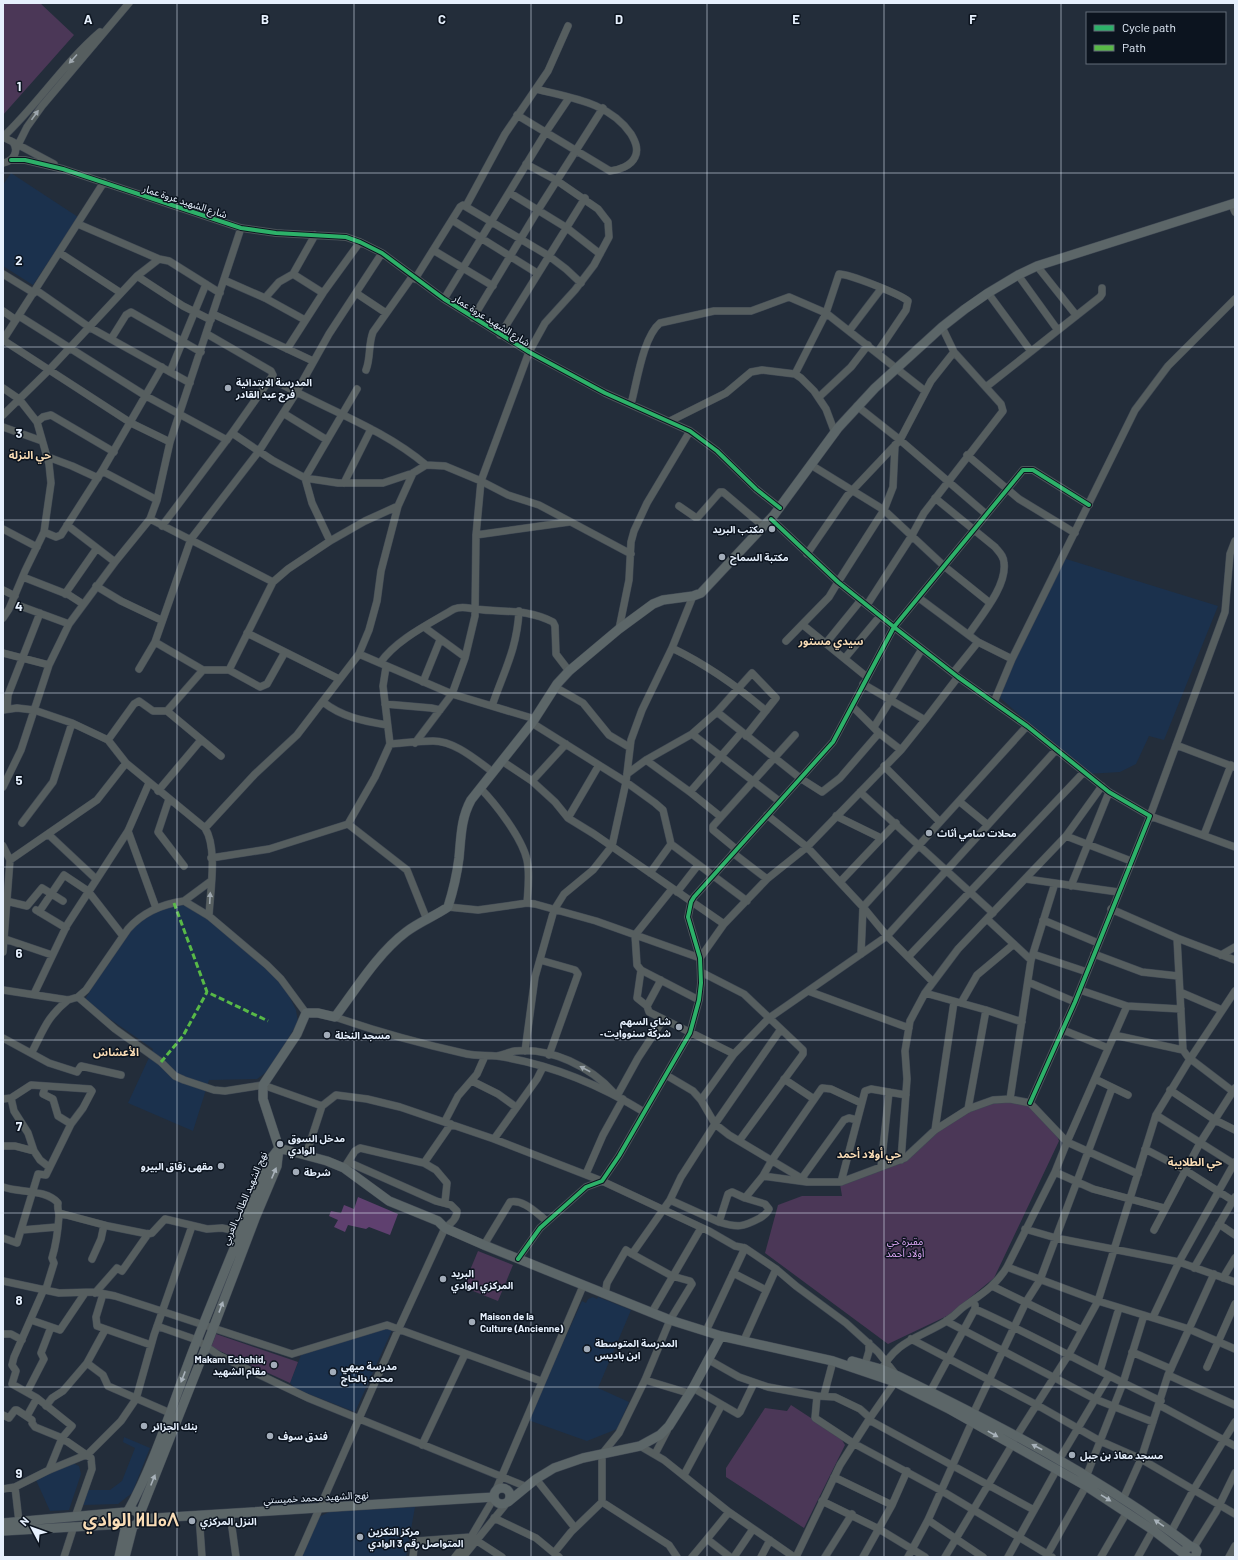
<svg xmlns="http://www.w3.org/2000/svg" width="1238" height="1560" font-family="Barlow,'Noto Sans Arabic','Noto Sans Tifinagh',sans-serif">
<style>
.built{fill:#1b314d}
.green{fill:#4b3757}
.forest{fill:#5f406f}
.lines{fill:none;stroke-linecap:round;stroke-linejoin:round}
.minor-casing{stroke:#404954;stroke-width:8}
.major-casing{stroke:#404954;stroke-width:10}
.minor{stroke:#565e5f;stroke-width:7}
.major{stroke:#5c6668;stroke-width:9}
.quiet{stroke:#58b947;stroke-width:3;stroke-dasharray:6 3;stroke-linecap:butt}
.cycleway-casing{stroke:#0c141f;stroke-width:6}
.cycleway{stroke:#2db169;stroke-width:4}
.oneway{fill:#9ea7ae}
.oneway2{fill:#a8b2ba}
.grid{fill:none;stroke:#e6f0fd;stroke-width:1;stroke-opacity:0.55}
.poi-dot{fill:#a2acb9;stroke:#0c141f;stroke-width:1.5}
.labels{text-anchor:middle;dominant-baseline:central;stroke-width:3;stroke-linejoin:round;paint-order:stroke}
.street-label{font-size:10px;fill:#e6f0fd;stroke:#0c141f}
.poi-label{font-size:10px;font-weight:bold;fill:#e6f0fd;stroke:#0c141f;text-anchor:start}
.park-label{font-size:10px;fill:#dda6f5;stroke:#0c141f}
.neighbourhood-label{font-size:11px;font-weight:bold;fill:#f9dcb5;stroke:#0c141f}
.town-label{font-size:18px;font-weight:bold;fill:#f9dcb5;stroke:#0c141f}
.grid-label{font-size:13px;text-anchor:middle;font-weight:bold;fill:#e6f0fd;stroke:#0c141f;stroke-width:3;stroke-linejoin:round;paint-order:stroke}
</style>
<rect width="100%" height="100%" fill="#232d3a"/>
<!-- built -->
<path class="built" d="M11,173L78,217L33,285L3,266V185Z
M1063,558L1218,606L1164,740L1149,736L1136,764L1120,772L1087,774L997,695Z
M175,903L201,911L283,984L296,1010L298,1022L269,1070L257,1079L209,1080L193,1131L128,1103L153,1049L84,1001L125,934L140,918Z
M593,1297L597,1299L598,1297L631,1310L598,1388L629,1402L617,1429L587,1441L528,1420L582,1301L586,1303L588,1299Z
M384,1328L392,1330L355,1412L296,1389L290,1383L301,1355Z
M124,1437L150,1448L132,1493L118,1504L83,1505L87,1490H110L122,1481L135,1448L123,1442Z
M72,1463L79,1466L81,1474L69,1510L50,1511L36,1480Z
M415,1507L406,1557H301L319,1517L329,1512Z"/>
<!-- green -->
<path class="green" d="M3,3H40L74,35L3,115Z
M996,1097L1027,1098L1055,1130L1059,1141L994,1278L949,1315L888,1344L765,1253L778,1205L802,1196H842L840,1184L906,1159L936,1131L968,1108Z
M478,1251L513,1265L498,1301L463,1287Z
M216,1334L298,1362L290,1383L211,1347Z
M791,1405L840,1437L845,1445L804,1528L726,1477V1468L765,1408L787,1411Z"/>
<!-- forest -->
<path class="forest" d="M358,1197L398,1214L390,1235L369,1227L366,1229L348,1225L345,1232L334,1227L338,1220L329,1216L331,1211L341,1213L344,1205L354,1209Z"/>
<g class="lines">
<defs>
<path id="minor" d="M517,115L610,171C619,170 631,166 635,157C639,149 635,141 631,134C609,102 571,98 536,89
M3,137C38,104 64,63 100,32
M3,137L13,142C19,151 14,161 3,163
M13,142L54,164
M16,149L27,127L42,106L129,3
M11,160H25L63,169L241,228L276,233L346,237L360,242L382,253L444,299L529,352L605,393L690,431L717,451L756,489L780,508
M510,193L567,228L600,254
M1232,205L1235,212
M466,206L505,134L548,71L568,26
M452,220L537,273
M78,224L159,259
M433,250L493,286
M60,253L121,293
M1037,266L1076,315
M3,274L34,293
M293,274L323,293
M1018,275L1057,329
M137,276L183,306L211,320
M415,279L460,207L463,205L549,256L566,269L581,283
M224,280L265,298L305,320
M36,290L89,327L190,383
M356,293L386,313
M988,293L1030,350
M265,298L279,282L293,274L315,235
M444,299L546,132L569,98
M3,311L16,320
M213,314L313,361
M19,316L146,396L227,440
M473,318L538,210L603,108
M849,331L881,289
M500,335L585,198
M111,339L126,315L131,312L201,352
M3,340L131,423L170,442
M3,340L104,182
M287,349L323,293L360,242
M366,370C371,357 368,345 373,332L412,277
M170,372L206,284
M795,374L826,313L839,274C849,274 900,294 908,301L906,310L877,353
M272,379C322,408 381,427 426,465
M986,387L1100,297L1102,294V288
M3,388L19,399L37,422L49,464L51,483L44,532L25,571L9,609L3,618
M819,397L851,367L868,345
M631,404C637,382 643,337 660,323L714,311H751L789,297L826,313L925,391
M857,406L900,440L986,514
M283,413L327,440
M3,415L49,370L137,276L159,259L169,261L220,293
M670,421L726,393L751,372L762,370L795,374L801,378L814,391L826,409L835,433
M37,422L43,417L51,415L114,452
M3,427L42,441
M232,433L272,460L305,478L338,483H383L413,473L426,465L445,466L481,481L508,495L539,505L631,554
M967,455L1019,499L1075,533
M48,457L72,466L98,478
M811,465L884,510L893,487L895,445
M102,471L157,500
M344,483L371,429
M935,498L995,547C999,552 1004,556 1004,563C1007,586 981,616 969,634
M679,506L695,517H698L720,492H723L763,526
M150,519L273,582
M771,519L838,582L894,627L958,677L1027,726L1109,792L1150,816L1075,1002L1030,1103
M67,525L115,562
M162,526L232,433L273,375L271,371L207,334
M3,529L37,547
M44,532L56,537L61,535L102,471L162,367
M476,535L569,522
M330,541L312,503L305,478L357,389
M1235,541L1230,554L1225,612L1150,816L1235,847
M807,554L847,496L900,440L931,381L954,352
M23,577L69,595L83,604
M96,586L121,601L161,620
M3,590L15,596
M65,594L97,548
M919,598L978,642L1012,659
M12,603L69,624
M867,605L911,537L924,513L1003,411L1001,404L954,352L942,327
M803,625L867,677
M424,627L465,657
M619,629L629,580L631,542L634,531L647,503L690,431
M247,633L339,679
M786,641L829,597L838,582L884,510L944,566L990,603
M155,642L203,670H229L260,687L267,684L285,652
M826,643L861,600
M672,648C707,665 737,686 766,711
M3,653L49,665
M359,654L452,694L535,719
M845,658L880,616
M380,663C397,639 429,624 454,609C462,606 467,608 475,609C504,613 526,608 553,622L555,626L556,654L569,671
M139,669L155,642L191,539L259,451L296,393L329,334L382,253
M229,670L273,582L288,569L330,541L365,521L398,506
M953,673L978,642
M423,682L440,640
M863,684L925,720L958,677
M555,687L583,703L609,735L629,747
M323,702C342,717 363,721 387,725
M994,702L1012,659L1135,410L1168,366L1235,299
M385,704L431,708L440,710
M492,706C504,671 517,649 519,611
M852,706L879,733L901,750
M7,709L8,695L40,613
M3,710L17,708L34,710L72,723L108,740L126,763L205,828C218,848 210,893 209,916
M167,711L203,670
M717,712L800,778L822,792L840,778L879,733
M532,723L626,782L655,803L663,810L671,844L747,901
M874,727L922,649
M692,734L779,801
M108,740L134,704L139,701L153,711H167L221,756
M415,743L452,694L465,658L475,616L476,535L481,481L529,352L545,323L575,290L594,265L609,237L608,222L598,209L556,180L526,164
M390,744C404,743 419,741 433,741C455,741 476,760 493,772
M1176,745L1234,767
M646,760L690,792L721,817L795,735
M502,761L532,781L555,802L568,818L594,834L724,924
M884,766L940,822
M627,774L646,760L692,734L717,712L752,673L776,698L746,736
M532,781L566,744
M3,787L21,750L49,665L69,624L115,562L150,519L157,500L170,442L241,228
M480,788C496,804 522,838 527,860C530,874 528,889 527,903
M158,791L201,740
M690,792L741,733
M860,792L993,913
M169,799L158,832L184,866
M960,802L988,825
M767,815L807,847L863,907L887,936L933,982
M836,816L881,838
M721,817L713,826V830L736,849
M568,818L599,765
M22,823L53,782L72,723
M348,824L375,777L390,744L383,686L386,667
M205,828L255,774L297,735L359,654L369,630L377,601L381,571L398,506L413,473
M128,831L156,908
M48,834L96,879
M1204,835L1231,765
M1066,836L1131,861
M3,846L10,860L3,952
M733,853L767,879
M211,858L269,849L348,824L407,870L427,920
M10,860L97,800L126,763
M650,873L671,844
M1026,879L1118,892
M840,882L896,823
M1071,886L1109,792
M672,889L635,935L637,965L641,970L699,1000
M677,892L698,865
M6,901L27,906L42,888L63,901
M184,901L211,881
M448,907L478,910L527,903L535,904L596,921L700,958L724,924L767,879L807,847L901,750L925,720
M1111,909L1177,938L1183,1050L1188,1057L1235,1093
M36,910L66,928
M39,912L64,875L88,891L123,936
M987,919L1031,960
M1043,920L1098,943
M1177,938L1235,960
M5,939L52,955
M861,954L863,907L1027,726
M1033,954L1087,972
M1094,954L1142,972L1178,976
M1221,955L1235,947
M908,957L1084,772
M540,960L575,970L578,974L549,1055
M641,970L637,998L647,1006
M701,972L744,994L803,1050V1054L739,1141
M661,980L647,1006L649,1012L734,1054
M1028,982L1075,1002
M3,990L68,1000L78,997L86,990L128,929C143,912 162,904 184,901L209,916L267,965L281,979L306,1013
M1080,990L1127,1006L1181,1009
M808,991L909,1028
M1180,992L1222,1010
M925,993L986,1010L1022,1022
M34,994L67,925L128,831L149,783
M78,997L115,1029L161,1062L175,1076L184,1080L214,1090L225,1091L263,1085L322,1106
M961,1003L977,975L1014,944
M1127,1006L1067,1142L1138,1174
M335,1017C378,1032 422,1044 467,1054C477,1056 487,1055 497,1056C549,1064 600,1085 644,1112
M1063,1030L1108,1048
M1114,1035L1183,1050
M3,1038L49,1063L77,1072L81,1066L121,1075
M525,1051L535,977L554,910L564,894L593,870L612,846L626,782L631,740L642,710L672,648L693,596
M32,1052C44,1029 47,1017 68,1000
M497,1056C503,1055 509,1052 515,1051C551,1047 591,1067 614,1093
M666,1075L693,1091L701,1100L715,1124L729,1135L806,1181
M784,1079L814,1099
M1095,1079L1128,1095
M472,1081L498,1094L516,1107
M45,1087L43,1094L53,1099L58,1116L71,1124
M1170,1090L1215,1120L1235,1130
M617,1096L638,1058L663,1020
M3,1099L11,1098L31,1085L90,1089L92,1091L83,1108L71,1124L46,1175L38,1174L17,1243L3,1238
M1010,1099L1031,960L1055,883
M701,1100L734,1054L769,1018L887,936L1056,750
M968,1109L986,1010
M1156,1115L1234,1164
M445,1121L458,1096L477,1074L485,1056
M935,1130L954,1002
M494,1139L537,1079L543,1067
M3,1146H15L34,1151L28,1133L14,1111L11,1098
M1145,1149L1185,1170L1235,1202
M34,1151L40,1160L49,1167
M306,1155L322,1106L336,1095L367,1099L400,1107L494,1139L602,1181L709,1231L735,1246L745,1248L776,1269L796,1286L846,1323L878,1352L897,1376
M901,1160L907,1079L905,1051L910,1021L925,993L958,949L1066,836L1102,786
M424,1163L451,1124
M346,1165L355,1151L360,1148L424,1163L436,1170L447,1183L445,1202
M881,1167L889,1092
M1055,1172L1093,1189L1164,1208
M586,1174L603,1135L623,1099
M763,1176L772,1160L822,1088L831,1089L861,1103
M802,1178L844,1120L849,1118L857,1120
M841,1182L865,1091L871,1089L906,1095
M3,1187C20,1193 46,1189 58,1203C57,1209 59,1211 59,1216C58,1230 56,1245 52,1258L54,1263L46,1289
M670,1200L719,1222L728,1194L732,1192L745,1198L763,1176L807,1182H841L905,1158L935,1130L968,1109L993,1100L1010,1099L1030,1103L1067,1142L1055,1172L1007,1267C995,1287 980,1295 962,1308C957,1313 951,1318 945,1322C917,1339 896,1340 879,1374
M59,1213L108,1226L148,1234L152,1233L165,1219L207,1229L222,1228L242,1232
M719,1222C738,1228 743,1227 760,1218C764,1215 767,1214 769,1209L765,1204L745,1198
M1219,1224L1235,1235
M1025,1229L1056,1238L1179,1262L1235,1282
M22,1230L57,1227
M1154,1230L1200,1143L1235,1088
M484,1245L510,1202C524,1199 537,1214 547,1221
M92,1259L101,1239L104,1225
M518,1259L540,1228L586,1187L602,1181L619,1156L690,1033L699,1000L701,983L700,958L688,917L691,902L694,897L833,742L894,627L1023,470H1033L1089,505
M1007,1267L1098,1301L1189,1329L1235,1349
M1194,1268L1235,1197
M733,1273L766,1290
M1223,1278L1235,1258
M3,1281L59,1293L95,1292L115,1296L146,1306L292,1354L387,1325L541,1381
M992,1286L1082,1330
M44,1289L14,1357L12,1365L16,1371L12,1384L37,1398L72,1426L62,1438L49,1470
M95,1293L117,1268L122,1271L148,1234
M103,1294L96,1317L97,1326L151,1345
M605,1294L607,1283L626,1250L632,1254L670,1200L681,1177L715,1124L781,1029
M975,1309C1038,1337 1098,1372 1161,1401
M652,1312L701,1228
M1153,1317L1179,1262L1235,1162
M31,1320L60,1330L85,1293
M946,1321L1095,1399L1153,1422
M157,1326L197,1340L220,1356L308,1398L527,1487
M706,1331L745,1248
M3,1334H11L22,1340
M745,1338L776,1269
M911,1339L1037,1405L1100,1441L1141,1459L1235,1514
M1132,1352L1171,1369
M709,1360L739,1377L768,1387L817,1396L835,1397L860,1409L870,1418
M87,1363L103,1375L108,1386L170,1413
M1207,1367L1235,1304
M864,1368L869,1351V1343
M1100,1371L1119,1308
M1168,1375L1235,1405
M645,1380L688,1393
M693,1388L738,1414L740,1412L754,1383
M27,1392L44,1359L41,1353L51,1327
M930,1392L975,1309V1305
M824,1395L833,1361
M817,1396L815,1418L853,1443L942,1491L1052,1557
M1159,1405L1235,1446
M46,1406L52,1398L63,1391L87,1363L105,1330
M973,1414L1026,1302L1040,1280L1112,1088
M3,1415L9,1418L15,1410H17L32,1420V1423L35,1427L62,1438L91,1458L92,1469L75,1517
M27,1416L37,1398
M869,1420L1034,1510
M1016,1437L1069,1354L1098,1301L1156,1115L1190,1059L1235,991
M422,1445L465,1354
M640,1446L664,1460L729,1512L794,1557
M655,1454L667,1431
M1059,1460L1109,1376
M684,1475L721,1406
M834,1477L892,1505
M1086,1477L1123,1383L1144,1315
M536,1479L575,1528
M15,1487L19,1522
M3,1489L15,1487L49,1470L88,1454L121,1421L136,1399L154,1335L192,1226
M495,1492L583,1286
M1123,1499L1141,1459L1168,1375L1214,1274
M822,1501L879,1529L925,1557
M602,1502L669,1545L677,1557
M729,1512L707,1539L730,1557
M230,1513L236,1557
M199,1515L202,1557
M494,1518L536,1538L559,1557
M928,1520L983,1557
M1171,1532L1194,1489L1235,1422
M1194,1547L1216,1512L1235,1473
M554,1553L571,1532L602,1502V1454L619,1433L645,1380L670,1320L692,1284L690,1281L672,1276L632,1254
M64,1557L74,1526
M298,1557L399,1328L445,1228C451,1223 457,1219 457,1211L451,1205L436,1201L348,1162
M413,1557L414,1548L417,1541L471,1537L502,1557
M455,1557L471,1537L494,1498
M463,1557L506,1504
M692,1557L707,1539
M734,1557L753,1529
M761,1557L770,1540
M796,1557L840,1465L870,1418L895,1382
M825,1557L852,1514
M863,1557L892,1505L907,1471
M908,1557L928,1520L972,1422
M945,1557L1012,1445
M1008,1557L1057,1469
M1046,1557L1086,1486
M1101,1557L1127,1512
M1138,1557L1153,1530
M1229,1557L1235,1546"/>
<path id="major" d="M279,1148L327,1161L344,1168L389,1201L438,1221L445,1228L484,1245L670,1320L721,1336
M852,1361L881,1369L898,1376C999,1425 1101,1478 1190,1546
M494 1496a8 8 0 1 1 16 0a8 8 0 1 1-16 0Z
M508,1502L536,1479L554,1468L583,1458L640,1446L660,1435L669,1426L693,1388L721,1336L833,1361L895,1382L949,1409L1086,1486L1153,1530L1188,1557
M123 1518a8 8 0 1 1 16 0a8 8 0 1 1-16 0Z
M128,1511C156,1461 175,1396 196,1343C220,1281 246,1221 270,1160L279,1148
M139,1516L206,1347L256,1216L277,1166L279,1148L263,1099V1085L297,1034L306,1013H318L335,1017C356,989 378,953 406,932C419,922 435,916 448,907C453,891 457,874 459,858C461,837 461,818 471,800L532,723L557,684L569,671L619,629L653,604L663,600L693,596L701,593L774,515L838,428L875,388L942,327L965,309L988,293L1018,275L1037,266L1235,203
M139,1519L494,1497
M3,1523L125,1512
M3,1531L125,1524
M1186,1549L1190,1546L1195,1548L1197,1551L1195,1557
M119,1557L126,1525
M125,1557L133,1526"/>
</defs>
<!-- minor casing -->
<use href="#minor" class="minor-casing"/>
<!-- major casing -->
<use href="#major" class="major-casing"/>
<!-- minor -->
<use href="#minor" class="minor"/>
<!-- major -->
<use href="#major" class="major"/>
<!-- quiet -->
<path class="quiet" d="M174,903L207,992L268,1021
M161,1062L183,1036L207,992"/>
<defs>
<path id="cycleway" d="M11,160H25L63,169L241,228L276,233L346,237L360,242L382,253L444,299L529,352L605,393L690,431L717,451L756,489L780,508
M771,519L838,582L894,627L958,677L1027,726L1109,792L1150,816L1075,1002L1030,1103
M518,1259L540,1228L586,1187L602,1181L619,1156L690,1033L699,1000L701,983L700,958L688,917L691,902L694,897L833,742L894,627L1023,470H1033L1089,505"/>
</defs>
<!-- cycleway casing -->
<use href="#cycleway" class="cycleway-casing"/>
<!-- cycleway -->
<use href="#cycleway" class="cycleway"/>
</g>
<!-- one-way arrows -->
<defs><path id="oneway-solid" d="M-6-.8H1V-3.2L6.5 0L1 3.2V.8H-6Z"/></defs>
<g class="oneway">
<use href="#oneway-solid" transform="translate(73 59) rotate(132)"/>
<use href="#oneway-solid" transform="translate(35 115) rotate(-54)"/>
<use href="#oneway-solid" transform="translate(210 898) rotate(-87)"/>
<use href="#oneway-solid" transform="translate(585 1069) rotate(-152)"/>
</g>
<g class="oneway2">
<use href="#oneway-solid" transform="translate(274 1173) rotate(-67)"/>
<use href="#oneway-solid" transform="translate(221 1307) rotate(-70)"/>
<use href="#oneway-solid" transform="translate(183 1377) rotate(111)"/>
<use href="#oneway-solid" transform="translate(993 1434) rotate(29)"/>
<use href="#oneway-solid" transform="translate(1037 1447) rotate(-152)"/>
<use href="#oneway-solid" transform="translate(153 1480) rotate(-68)"/>
<use href="#oneway-solid" transform="translate(1106 1498) rotate(32)"/>
<use href="#oneway-solid" transform="translate(1159 1523) rotate(-146)"/>
</g>
<!-- grid -->
<path class="grid" d="M177,3V1557M354,3V1557M531,3V1557M707,3V1557M884,3V1557M1061,3V1557M3,173H1235M3,347H1235M3,520H1235M3,693H1235M3,867H1235M3,1040H1235M3,1213H1235M3,1387H1235"/>
<!-- markers -->
<g class="poi-dot">
<circle cx="228" cy="388" r="4"/>
<circle cx="772" cy="529" r="4"/>
<circle cx="722" cy="557" r="4"/>
<circle cx="929" cy="833" r="4"/>
<circle cx="679" cy="1027" r="4"/>
<circle cx="327" cy="1035" r="4"/>
<circle cx="280" cy="1144" r="4"/>
<circle cx="221" cy="1166" r="4"/>
<circle cx="296" cy="1172" r="4"/>
<circle cx="443" cy="1279" r="4"/>
<circle cx="472" cy="1322" r="4"/>
<circle cx="587" cy="1349" r="4"/>
<circle cx="274" cy="1365" r="4"/>
<circle cx="333" cy="1372" r="4"/>
<circle cx="144" cy="1426" r="4"/>
<circle cx="270" cy="1436" r="4"/>
<circle cx="1072" cy="1455" r="4"/>
<circle cx="192" cy="1521" r="4"/>
<circle cx="360" cy="1537" r="4"/>
</g>
<g class="labels">
<!-- street labels -->
<g class="street-label">
<text transform="translate(185 201) rotate(18)">شارع الشهيد عروة عمار</text>
<text transform="translate(492 320) rotate(32)">شارع الشهيد عروة عمار</text>
<text transform="translate(244 1198) rotate(-67)">نهج الشهيد الطالب العربي</text>
<text transform="translate(316 1497) rotate(-3)">نهج الشهيد محمد خميستي</text>
</g>
<!-- poi labels -->
<g class="poi-label">
<text x="236" y="382">المدرسة الابتدائية<tspan x="236" dy="12">فرج عبد القادر</tspan></text>
<text x="764" y="529" text-anchor="end">مكتب البريد</text>
<text x="730" y="557">مكتبة السماح</text>
<text x="937" y="833">محلات سامي أثاث</text>
<text x="671" y="1021" text-anchor="end">شاي السهم<tspan x="671" dy="12">-شركة سنووايت</tspan></text>
<text x="335" y="1035">مسجد النخلة</text>
<text x="288" y="1138">مدخل السوق<tspan x="288" dy="12">الوادي</tspan></text>
<text x="213" y="1166" text-anchor="end">مقهى زقاق البيرو</text>
<text x="304" y="1172">شرطة</text>
<text x="451" y="1273">البريد<tspan x="451" dy="12">المركزي الوادي</tspan></text>
<text x="480" y="1316">Maison de la<tspan x="480" dy="12">Culture (Ancienne)</tspan></text>
<text x="595" y="1343">المدرسة المتوسطة<tspan x="595" dy="12">ابن باديس</tspan></text>
<text x="266" y="1359" text-anchor="end">Makam Echahid,<tspan x="266" dy="12">مقام الشهيد</tspan></text>
<text x="341" y="1366">مدرسة ميهي<tspan x="341" dy="12">محمد بالحاج</tspan></text>
<text x="152" y="1426">بنك الجزائر</text>
<text x="278" y="1436">فندق سوف</text>
<text x="1080" y="1455">مسجد معاذ بن جبل</text>
<text x="200" y="1521">النزل المركزي</text>
<text x="368" y="1531">مركز التكزين<tspan x="368" dy="12">المتواصل رقم 3 الوادي</tspan></text>
</g>
<!-- park labels -->
<g class="park-label">
<text x="905" y="1241">مقبرة حي<tspan x="905" dy="12">أولاد أحمد</tspan></text>
</g>
<!-- neighbourhood labels -->
<g class="neighbourhood-label">
<text x="30" y="454">حي النزلة</text>
<text x="831" y="640">سيدي مستور</text>
<text x="116" y="1051">الأعشاش</text>
<text x="869" y="1153">حي أولاد أحمد</text>
<text x="1195" y="1161">حي الطلايبة</text>
</g>
<!-- town labels -->
<g class="town-label">
<text x="131" y="1519">الوادي ⵍⵡⴰⴷ</text>
</g>
</g>
<g class="grid-label">
<text x="88" y="24">A</text>
<text x="265" y="24">B</text>
<text x="442" y="24">C</text>
<text x="619" y="24">D</text>
<text x="796" y="24">E</text>
<text x="973" y="24">F</text>
<text x="19" y="91">1</text>
<text x="19" y="265">2</text>
<text x="19" y="438">3</text>
<text x="19" y="611">4</text>
<text x="19" y="785">5</text>
<text x="19" y="958">6</text>
<text x="19" y="1131">7</text>
<text x="19" y="1305">8</text>
<text x="19" y="1478">9</text>
</g>
<!-- border -->
<rect width="1238" height="1560" fill="none" stroke="#e6f0fd" stroke-width="8"/>
<!-- legend -->
<rect x="1086" y="12" width="140" height="52" fill="#0c141f" stroke="#636c78"/>
<rect x="1094" y="25" width="20" height="6" fill="#2db169" stroke="#636c78"/>
<text x="1122" y="32" font-size="12" fill="#e6f0fd">Cycle path</text>
<rect x="1094" y="45" width="20" height="6" fill="#58b947" stroke="#636c78"/>
<text x="1122" y="52" font-size="12" fill="#e6f0fd">Path</text>
<!-- north arrow -->
<g transform="translate(32 1528) rotate(311)" stroke="#0c141f" stroke-width="3" paint-order="stroke">
<path d="M0-3L7 15L0 10L-7 15Z" fill="#e6f0fd"/>
<text y="-6" font-size="11" font-weight="bold" text-anchor="middle" fill="#e6f0fd">N</text>
</g>
</svg>
